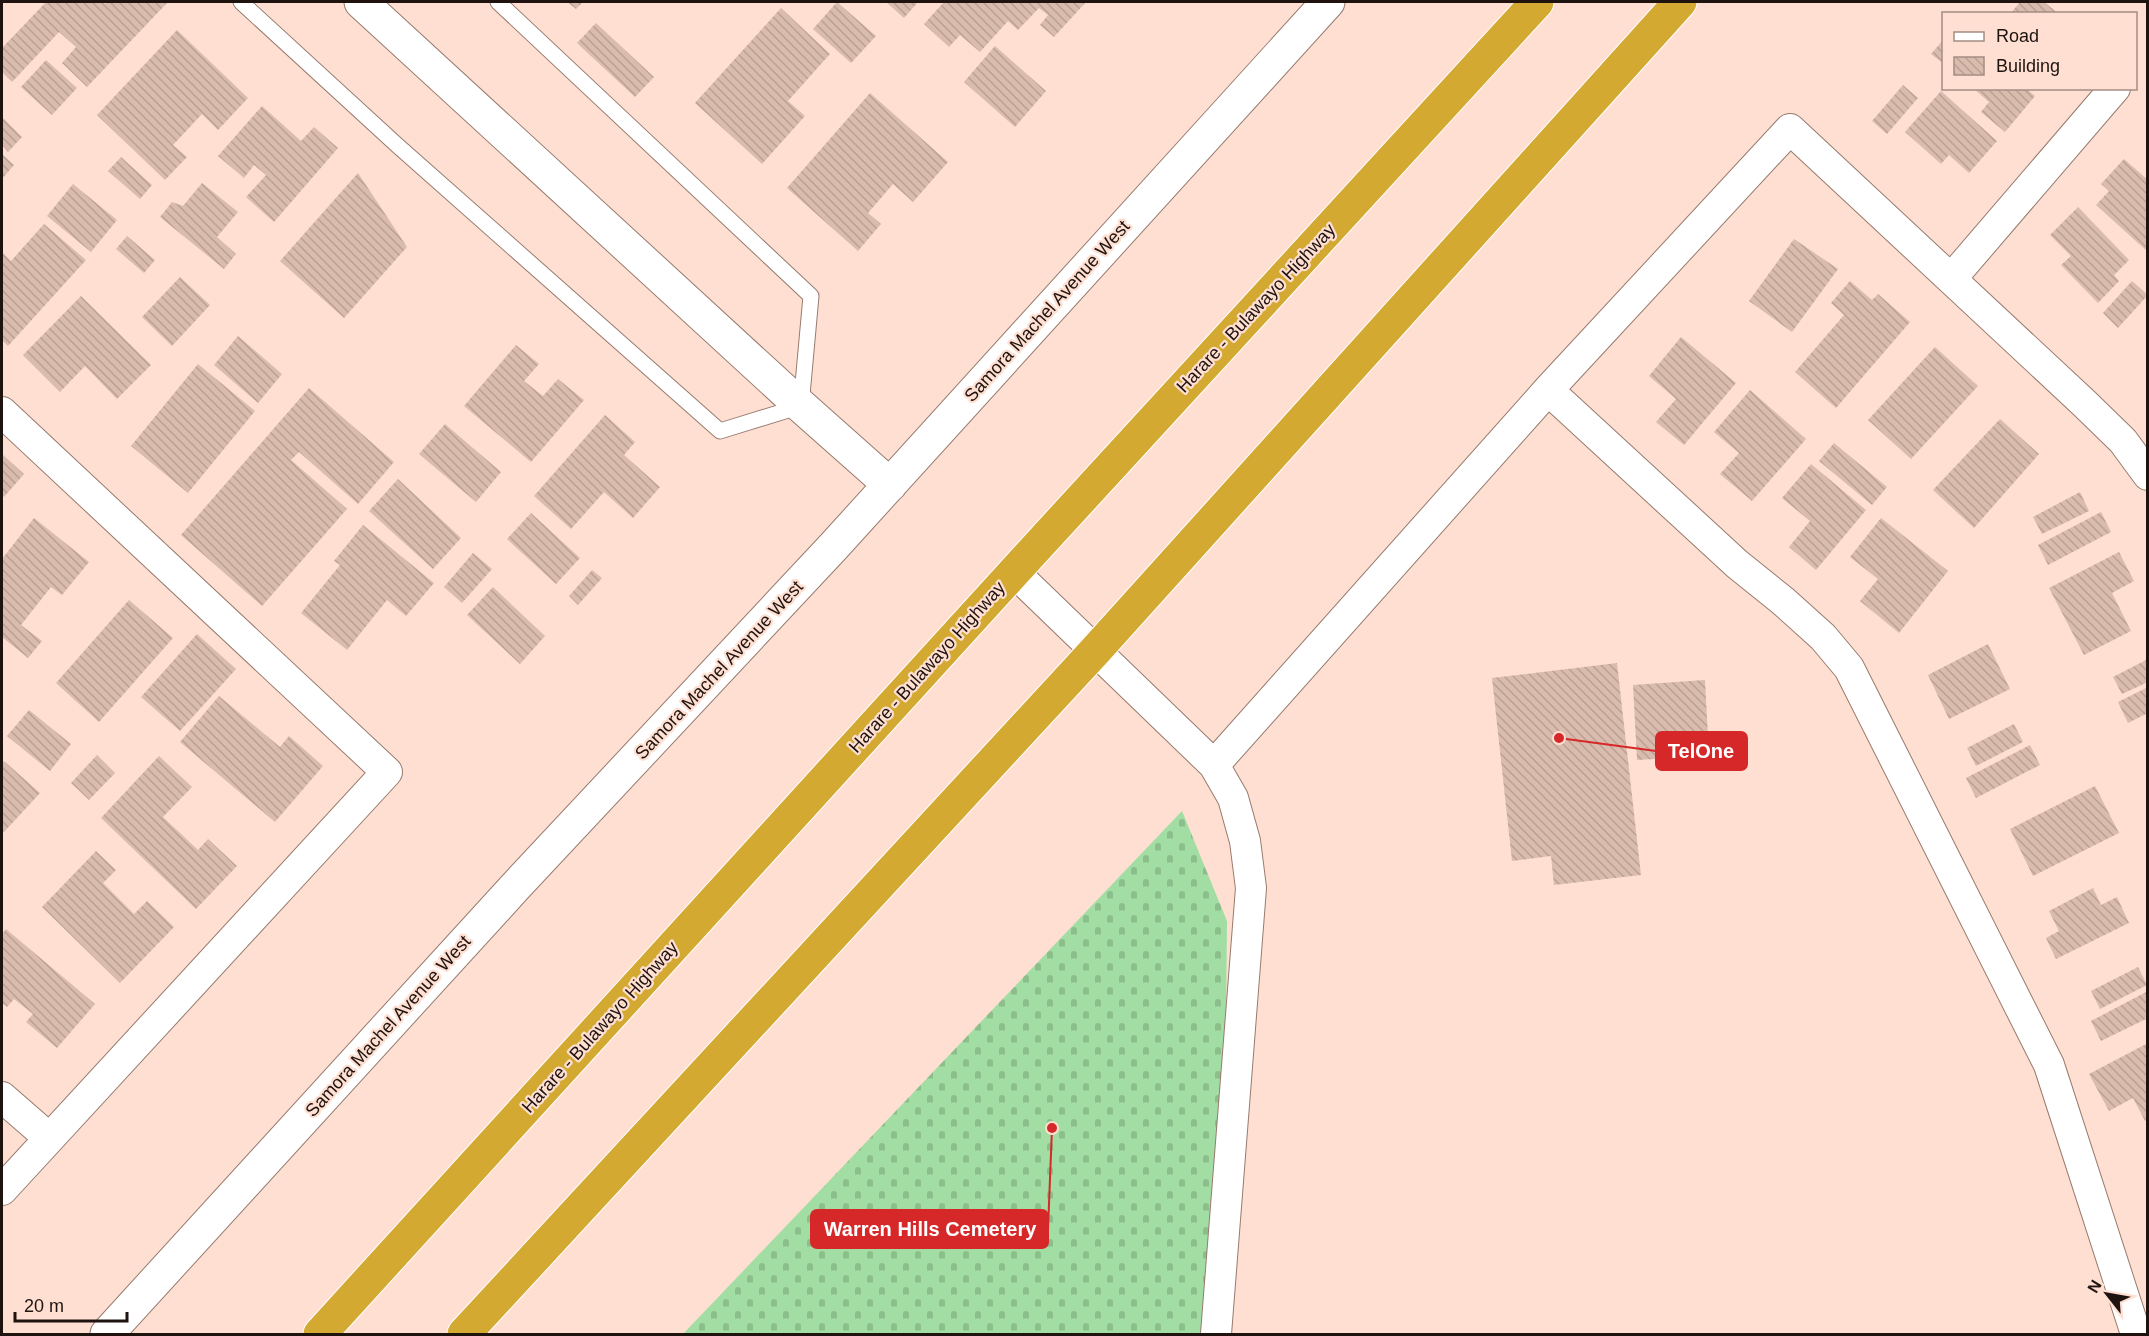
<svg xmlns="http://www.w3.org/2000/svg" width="2149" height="1336" font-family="Helvetica,sans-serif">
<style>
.cemetery{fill:url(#cemetery-stones)}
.building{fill:url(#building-back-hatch)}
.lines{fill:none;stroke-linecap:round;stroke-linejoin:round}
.lane-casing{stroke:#977b6f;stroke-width:17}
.street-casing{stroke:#977b6f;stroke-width:32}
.secondary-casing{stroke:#977b6f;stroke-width:35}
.highway-casing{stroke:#fff;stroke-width:35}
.lane{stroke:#fff;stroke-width:15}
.street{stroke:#fff;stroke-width:30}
.secondary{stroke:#fff;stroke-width:33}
.highway{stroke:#d3a932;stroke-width:33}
.labels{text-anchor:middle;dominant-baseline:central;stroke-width:4.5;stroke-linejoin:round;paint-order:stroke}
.street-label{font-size:18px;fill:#1e130f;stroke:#fedfd1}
.leader{fill:none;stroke:#d62828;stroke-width:2}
.callout-dot{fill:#d62828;stroke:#fedfd1;stroke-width:2}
.callout{fill:#d62828;stroke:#d62828;stroke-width:2}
.callout-label{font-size:20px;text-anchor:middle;font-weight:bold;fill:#fff}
</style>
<defs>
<pattern id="cemetery-stones" width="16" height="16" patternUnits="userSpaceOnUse" patternTransform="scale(1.5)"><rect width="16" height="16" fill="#a2dea3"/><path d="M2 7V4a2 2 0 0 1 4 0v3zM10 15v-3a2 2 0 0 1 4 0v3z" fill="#8bbe8b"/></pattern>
<pattern id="building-back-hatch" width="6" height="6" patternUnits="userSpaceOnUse" patternTransform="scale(1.5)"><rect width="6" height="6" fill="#dabcae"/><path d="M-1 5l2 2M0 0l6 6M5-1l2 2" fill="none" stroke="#bba194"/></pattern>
</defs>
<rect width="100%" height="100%" fill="#fedfd1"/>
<!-- cemetery -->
<path class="cemetery" d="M1182,811L1227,921L1223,1334H683Z"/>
<!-- building -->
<path class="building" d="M46,2H103L105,4L107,2H165L167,3L87,87L62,63L76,47L59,32L12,82L2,72V48Z
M567,2H583L576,9Z
M837,2L876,36L851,63L813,29Z
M886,2H918L904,18Z
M944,2H1086L1054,37L1040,25L1048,15L1039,8L1018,30L1008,21L980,52L960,35L949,47L924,24Z
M2020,2H2044L2059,14H2010Z
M781,8L830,54L788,101L805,116L762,164L695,103Z
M596,23L654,77L635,97L577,43Z
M177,30L248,98L218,130L202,114L173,145L187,157L165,180L97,115Z
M1944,39V64L1931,54Z
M995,46L1046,91L1015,127L964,82Z
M46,60L77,88L52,115L21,87Z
M1903,85L1918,98L1887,134L1872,121Z
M1973,88H2030L2029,91L2035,96L2005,132L1981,112L1989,102Z
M1941,91L1997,141L1969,173L1949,155L1941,164L1905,132Z
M870,93L948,162L913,202L893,184L868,213L881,224L858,251L787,188Z
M262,106L301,141L314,127L338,148L274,222L246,197L266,175L254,165L244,178L218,156Z
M2,117L22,137L8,152L2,145Z
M2,154L14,165L2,179Z
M121,157L152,185L140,199L108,171Z
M2124,159L2148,180V252L2096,205L2109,191L2101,184Z
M358,173L407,247L344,318L280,261Z
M202,183L238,212L217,237L236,254L224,269L160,217L172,202L183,206Z
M73,184L117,220L91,252L47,216Z
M2078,207L2129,260L2114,275L2119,281L2098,303L2061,265L2071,256L2050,235Z
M44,224L86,260L8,346L2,340V252L11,261Z
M127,236L155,260L144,273L116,249Z
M1794,239L1838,269L1792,332L1749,301Z
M180,277L210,305L172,346L142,317Z
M1850,281L1872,300L1878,294L1910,322L1836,408L1795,372L1844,315L1831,303Z
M2132,281L2148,295L2118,328L2103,313Z
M81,296L151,365L117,399L85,366L60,392L23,355Z
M238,336L282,374L258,403L214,365Z
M1681,337L1736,383L1684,445L1656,422L1676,399L1649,376Z
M516,345L539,364L524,381L543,396L558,379L584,400L531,462L464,406Z
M1935,347L1978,386L1911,459L1868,420Z
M198,364L255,411L188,493L131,446Z
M309,388L394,462L358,504L299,452L291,460L347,509L262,606L181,535Z
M1750,390L1806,439L1752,501L1720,474L1739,453L1714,432Z
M605,415L635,442L624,455L660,487L633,518L604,492L571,529L534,496Z
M2000,419L2039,454L1974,528L1933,490Z
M445,424L501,472L476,502L419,454Z
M1834,443L1887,487L1872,505L1819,461Z
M2,454L24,474L4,497L2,494Z
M1811,464L1866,510L1816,570L1789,547L1810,521L1782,498Z
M398,479L461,538L433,569L369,511Z
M2080,492L2089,511L2042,534L2033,517Z
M2101,512L2111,532L2048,565L2038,545Z
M531,513L580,558L556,584L507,539Z
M34,518L89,562L62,595L51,587L21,625L42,641L28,658L2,637V559Z
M1881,518L1948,571L1899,633L1860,601L1878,579L1850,557Z
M363,525L434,583L406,616L387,600L347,650L301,613L340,565L334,561Z
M2119,552L2134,581L2112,593L2131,631L2084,655L2049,588Z
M473,553L492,569L462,603L444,587Z
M592,570L602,578L578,605L569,596Z
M493,587L545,636L520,664L467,615Z
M129,600L173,638L99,722L56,683Z
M197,634L236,669L180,731L141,697Z
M1988,644L2010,689L1949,719L1928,675Z
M2148,659V682L2122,694L2113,677Z
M1617,663L1641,875L1554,885L1551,856L1512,861L1492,678Z
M1705,680L1709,756L1637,760L1633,685Z
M2148,687V713L2128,723L2118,702Z
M219,696L280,747L289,736L323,766L275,822L180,742Z
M29,710L71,744L50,771L7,736Z
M2014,724L2023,742L1976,766L1967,748Z
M2030,745L2040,765L1976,798L1966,778Z
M97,755L115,773L89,800L71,783Z
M159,756L192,787L163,817L198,850L208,839L237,866L196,909L101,818Z
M4,761L40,793L4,832L2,830V764Z
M2095,786L2119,833L2033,876L2010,829Z
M96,851L116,870L103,883L134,914L147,901L174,927L120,983L42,907Z
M2093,888L2101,905L2117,897L2129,923L2056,959L2046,938L2059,931L2049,911Z
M6,929L95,1004L57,1048L26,1022L33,1014L14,999L7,1007L2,1003V934Z
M2138,967L2147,985L2100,1009L2091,991Z
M2148,991V1018L2101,1041L2091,1021Z
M2148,1043V1119L2145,1121L2133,1098L2109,1111L2089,1074Z"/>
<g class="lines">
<defs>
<path id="lane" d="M241,2L398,146L720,431L801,406L811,296L498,2"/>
<path id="street" d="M1951,279L2115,88
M1548,390L1737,564L1783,601L1823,637L1849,668L2049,1065L2136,1334
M2,412L387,772L2,1190
M1014,572L1214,765L1233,798L1245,841L1251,888L1216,1334
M1214,765L1548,390L1790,129L2085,404L2123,441L2148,475
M2,1097L49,1138"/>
<path id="secondary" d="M361,2L801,406L890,485
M107,1334L515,887L834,546L1328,2"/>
<path id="highway" d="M320,1334L1014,572L1537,2
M464,1334L1095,651L1680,2"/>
</defs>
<!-- lane casing -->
<use href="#lane" class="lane-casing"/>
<!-- street casing -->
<use href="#street" class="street-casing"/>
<!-- secondary casing -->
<use href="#secondary" class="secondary-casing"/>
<!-- highway casing -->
<use href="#highway" class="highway-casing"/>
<!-- lane -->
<use href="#lane" class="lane"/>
<!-- street -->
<use href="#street" class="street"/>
<!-- secondary -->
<use href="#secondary" class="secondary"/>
<!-- highway -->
<use href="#highway" class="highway"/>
</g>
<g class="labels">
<!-- street labels -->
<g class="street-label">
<text transform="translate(1256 308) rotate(-47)">Harare - Bulawayo Highway</text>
<text transform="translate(1047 311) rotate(-48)">Samora Machel Avenue West</text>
<text transform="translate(927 667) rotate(-48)">Harare - Bulawayo Highway</text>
<text transform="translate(719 670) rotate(-47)">Samora Machel Avenue West</text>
<text transform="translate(388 1026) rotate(-48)">Samora Machel Avenue West</text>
<text transform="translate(600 1027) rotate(-48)">Harare - Bulawayo Highway</text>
</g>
</g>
<!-- callouts -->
<path class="leader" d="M1559 738L1656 751M1052 1128L1048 1229"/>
<g class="callout-dot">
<circle cx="1559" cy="738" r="6"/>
<circle cx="1052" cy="1128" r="6"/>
</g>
<g class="callout">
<rect x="1656" y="732" width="91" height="38" rx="6"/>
<rect x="811" y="1210" width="237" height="38" rx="6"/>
</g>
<g class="callout-label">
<text x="1701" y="758">TelOne</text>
<text x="930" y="1236">Warren Hills Cemetery</text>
</g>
<!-- border -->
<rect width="2149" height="1336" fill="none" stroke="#1e130f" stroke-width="6"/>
<!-- legend -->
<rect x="1942" y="12" width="195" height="78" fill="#fedfd1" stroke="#a48d83" stroke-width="1.5"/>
<rect x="1954" y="32" width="30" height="9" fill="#ffffff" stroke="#a48d83" stroke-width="1.5"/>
<text x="1996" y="42" font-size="18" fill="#1e130f">Road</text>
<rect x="1954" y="57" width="30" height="18" fill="url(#building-back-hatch)" stroke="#a48d83" stroke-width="1.5"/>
<text x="1996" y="72" font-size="18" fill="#1e130f">Building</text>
<!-- north arrow -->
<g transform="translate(2107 1294) rotate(301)" stroke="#fedfd1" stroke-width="4.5" paint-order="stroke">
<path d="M0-4.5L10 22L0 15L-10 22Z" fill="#1e130f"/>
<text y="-9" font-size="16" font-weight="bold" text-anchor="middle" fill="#1e130f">N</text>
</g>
<!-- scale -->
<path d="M15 1312v9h112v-9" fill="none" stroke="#1e130f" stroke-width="3"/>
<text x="24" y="1312" font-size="18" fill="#1e130f" stroke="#fedfd1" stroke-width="4.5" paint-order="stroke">20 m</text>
</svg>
